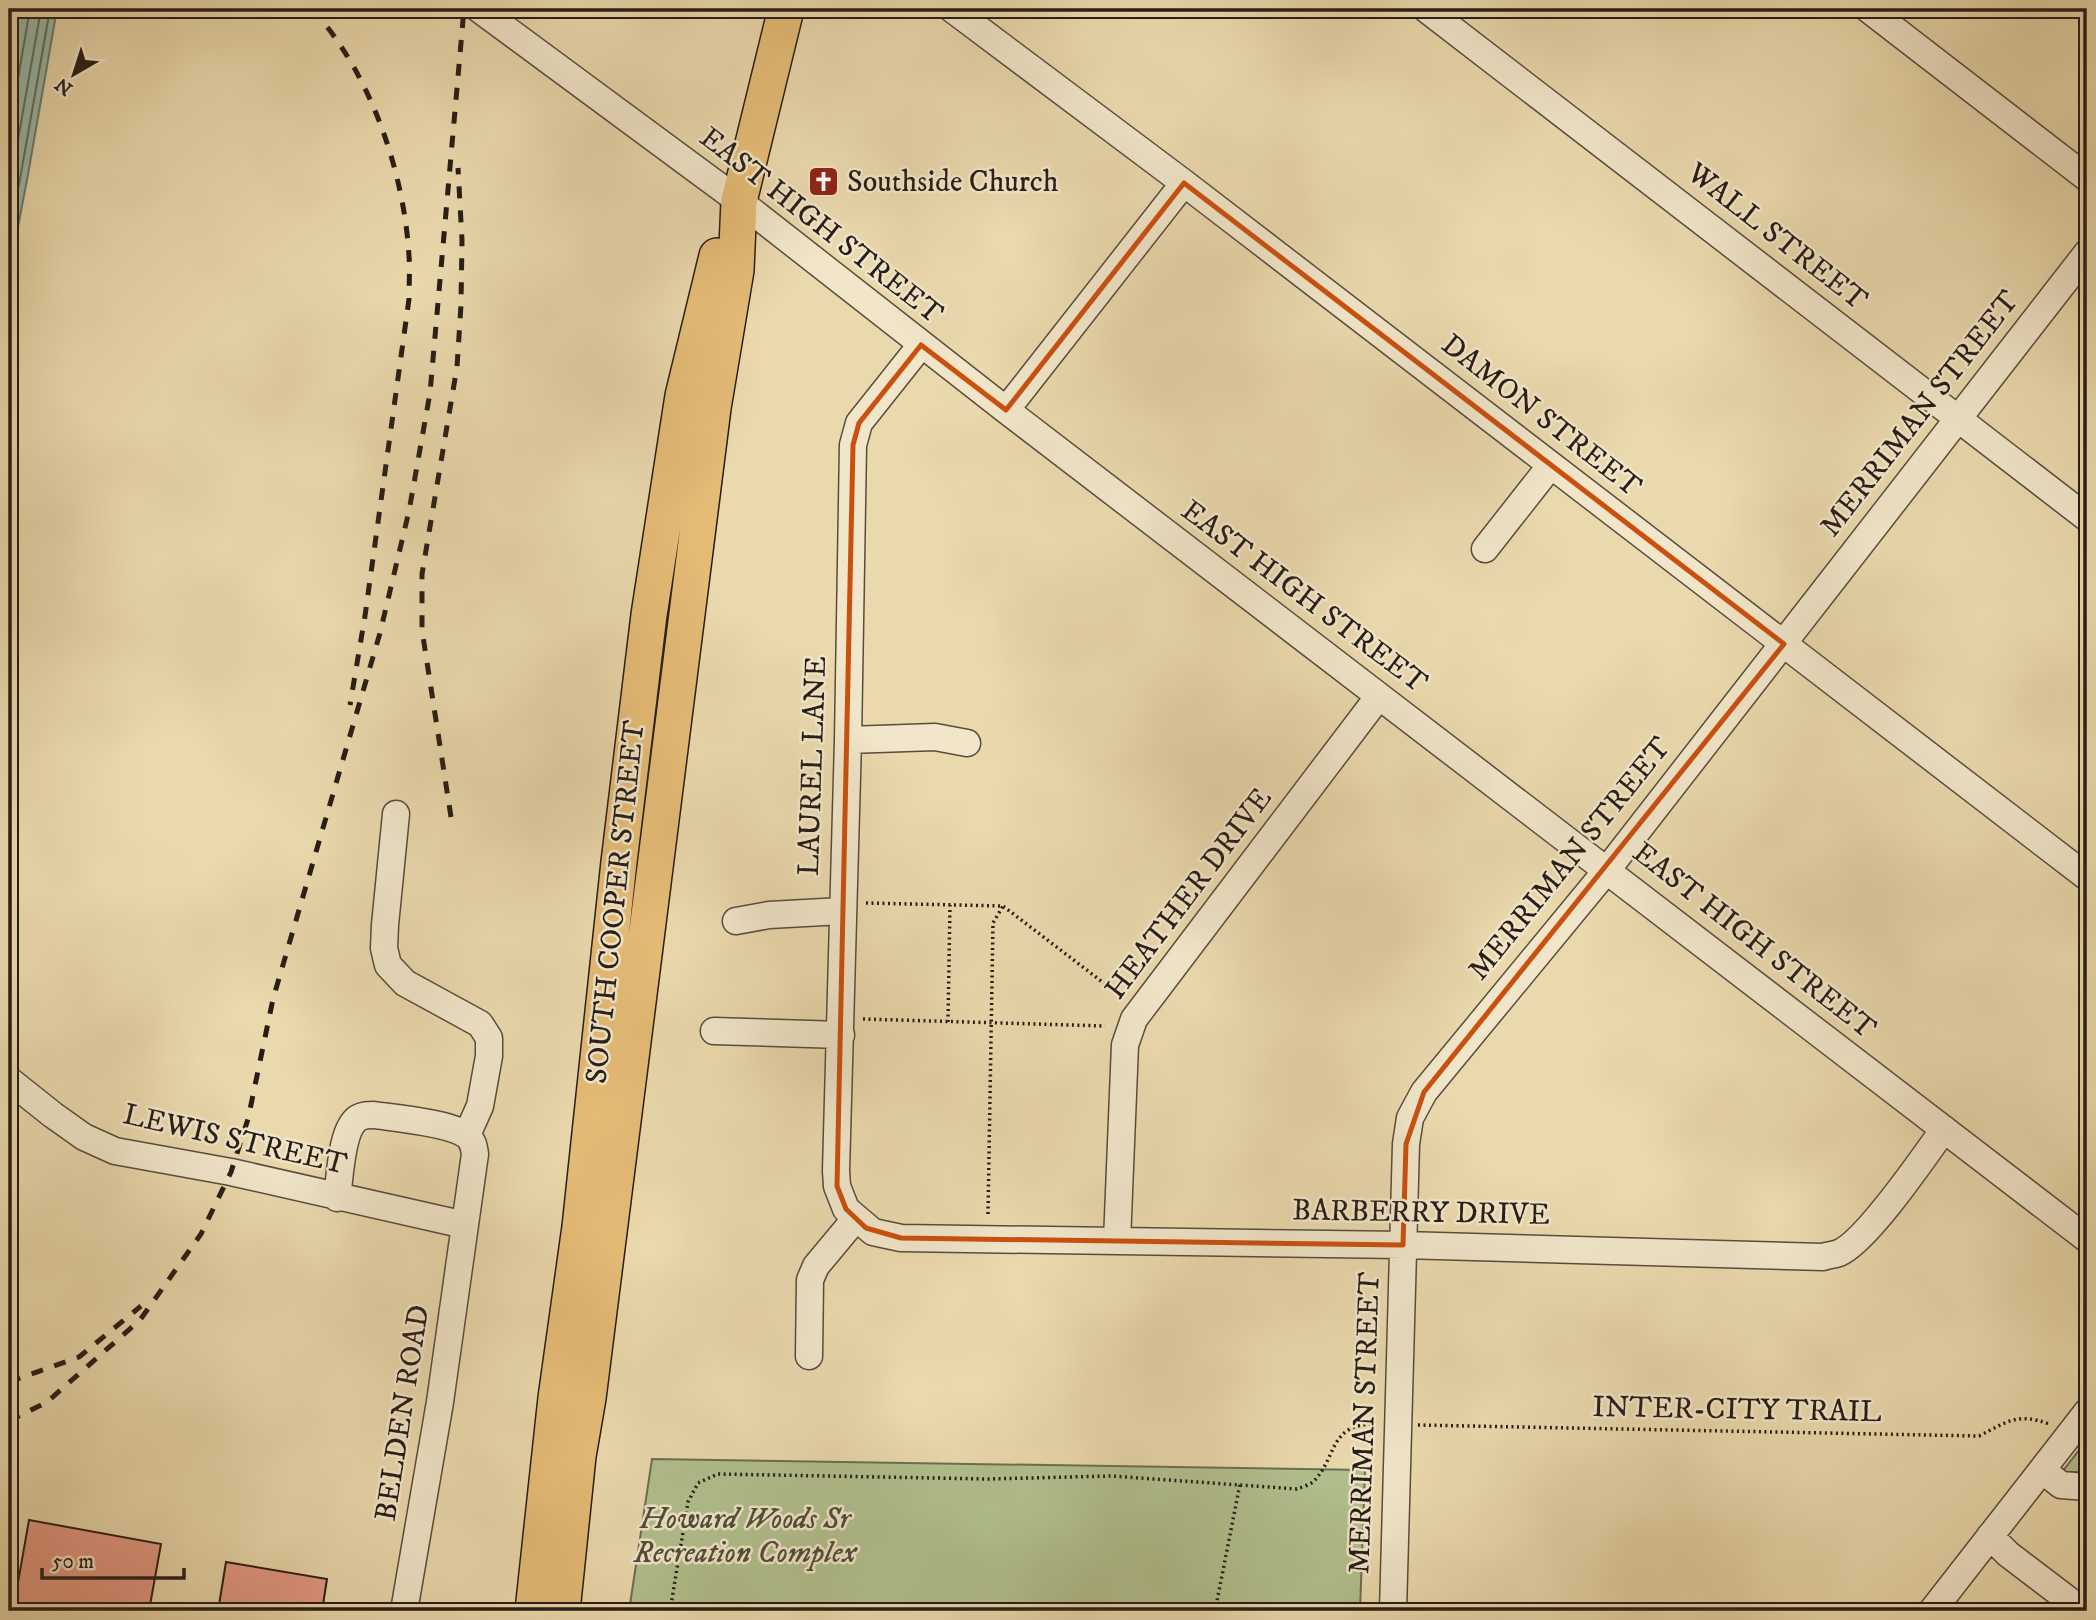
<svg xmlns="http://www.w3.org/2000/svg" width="2096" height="1620" font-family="'IM FELL DW Pica',serif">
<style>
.green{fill:#b1c08e;stroke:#6c6e52;stroke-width:2}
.water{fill:#98baa9;stroke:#6b7b6e;stroke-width:2}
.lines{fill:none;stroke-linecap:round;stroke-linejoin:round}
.shore{stroke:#606c60;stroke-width:2}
.building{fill:#e59984;stroke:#271d16;stroke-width:2}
.minor-casing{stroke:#584c3c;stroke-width:29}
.major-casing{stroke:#271d16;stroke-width:38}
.path{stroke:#271d16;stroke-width:3.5;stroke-dasharray:2 3.5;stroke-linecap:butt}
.minor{stroke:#f1e6ca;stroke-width:26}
.major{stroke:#e5bc76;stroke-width:35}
.rail{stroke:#271d16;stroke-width:5;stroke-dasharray:12 12;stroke-linecap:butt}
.marked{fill:none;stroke:#cb500e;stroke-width:5;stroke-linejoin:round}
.labels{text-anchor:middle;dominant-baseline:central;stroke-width:5;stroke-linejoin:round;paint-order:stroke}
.poi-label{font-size:30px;fill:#271d16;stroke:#f1e6ca;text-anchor:start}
.street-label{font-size:30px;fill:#271d16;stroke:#f1e6ca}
.park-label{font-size:30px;font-style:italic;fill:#504e3a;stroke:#f1e6ca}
</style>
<rect width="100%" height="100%" fill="#ead9ad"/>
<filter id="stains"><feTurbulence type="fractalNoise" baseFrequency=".00286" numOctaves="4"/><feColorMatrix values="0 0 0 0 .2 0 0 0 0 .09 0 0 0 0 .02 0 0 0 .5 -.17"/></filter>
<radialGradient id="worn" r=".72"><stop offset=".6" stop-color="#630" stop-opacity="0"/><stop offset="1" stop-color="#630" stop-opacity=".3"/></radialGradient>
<!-- green -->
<path class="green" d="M2087,1440V1472H2062Z
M652,1459L1365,1470L1360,1611H629Z"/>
<!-- water -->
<path class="water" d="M9,9H57L27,180L9,273Z"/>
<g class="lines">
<!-- shore -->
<path class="shore" d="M9,130L30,9
M9,191L41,9
M9,233L20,179L50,9"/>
</g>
<!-- building -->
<path class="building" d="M29,1520L161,1544L149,1611H13Z
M226,1562L327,1579L322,1611H218Z"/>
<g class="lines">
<defs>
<path id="minor" d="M479,9L739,201L1006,410L2087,1239
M952,9L1184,183L2087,877
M1426,9L2087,518
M1868,9L2087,178
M921,345L859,423L853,445L848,740L836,1171L837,1186L846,1209L873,1232L901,1238L1403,1245L1823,1257C1828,1255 1834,1255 1839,1253C1867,1241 1924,1157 1944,1129
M1006,410L1184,183
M1485,549L1551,465
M848,740L935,737L967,743
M396,814L385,925L384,948L388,965L405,983L480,1024L489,1038V1056L480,1106L467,1135
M736,921L769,915L842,911
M714,1031L841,1035
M9,1080L53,1115L84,1137L115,1151L231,1172L465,1225
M337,1198C340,1178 341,1129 358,1118C363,1115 368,1115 374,1115C395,1118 450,1123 466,1135C473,1140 474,1147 475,1154L440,1402L404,1611
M1117,1241L1125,1045L1134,1019L1379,696
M809,1356L810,1280L816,1266L856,1218
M2042,1470L2061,1485L2087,1487
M1990,1536L2008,1554L2083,1611
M1393,1611L1406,1144L1410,1118L1424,1092L1607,870L2087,253
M1932,1611L2087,1412"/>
<path id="major" d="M533,1611L556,1398L580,1227L619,862L649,615L683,396L717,256
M562,1611L578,1456L588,1398L713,408L736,270L739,201L786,9"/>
</defs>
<!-- minor casing -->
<use href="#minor" class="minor-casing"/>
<!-- major casing -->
<use href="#major" class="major-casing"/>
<!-- path -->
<path class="path" d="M866,903L1003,906L1122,997
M863,1019L1105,1026
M948,1022L950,905
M988,1214L993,923L1003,906
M1418,1425L1979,1436C2007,1422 2017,1412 2049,1424
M670,1611L688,1502L698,1483L718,1474L988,1479L1111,1476L1297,1489C1302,1487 1309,1485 1313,1482C1338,1457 1328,1424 1375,1424
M1215,1611L1240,1484"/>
<!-- minor -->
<use href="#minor" class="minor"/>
<!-- major -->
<use href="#major" class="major"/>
<!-- rail -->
<path class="rail" d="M312,9C370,72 404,171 409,256C410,270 409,284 409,299L365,616L350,705
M451,817L422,630V574L457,367L461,305L462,240L458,168
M9,1382L79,1357L141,1306
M9,1421L47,1402L140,1320L201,1234L231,1172L248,1119L273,999L380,633L409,511L430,393L464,9"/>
</g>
<!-- marked area -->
<path class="marked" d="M1184,183L1784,644L1424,1092L1406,1144L1403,1245L901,1238L866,1228L846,1209L837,1186L853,445L859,423L921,345L1006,410Z"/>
<!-- icons -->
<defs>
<symbol id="church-square" viewBox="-11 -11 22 22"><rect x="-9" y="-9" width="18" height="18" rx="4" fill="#8f2418" stroke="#f1e6ca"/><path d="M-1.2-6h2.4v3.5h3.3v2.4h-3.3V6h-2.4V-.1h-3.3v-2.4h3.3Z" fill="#fff"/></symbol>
</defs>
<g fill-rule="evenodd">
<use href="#church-square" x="806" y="164" width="35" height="35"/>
</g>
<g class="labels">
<!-- poi labels -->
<g class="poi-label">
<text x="847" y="182">Southside Church</text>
</g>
<!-- street labels -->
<g class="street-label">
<text transform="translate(821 226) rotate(38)">EAST HIGH STREET</text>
<text transform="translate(1777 237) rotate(38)">WALL STREET</text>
<text transform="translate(1920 414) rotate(-52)">MERRIMAN STREET</text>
<text transform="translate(1541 416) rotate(38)">DAMON STREET</text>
<text transform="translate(1304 597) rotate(37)">EAST HIGH STREET</text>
<text transform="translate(813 766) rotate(-88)">LAUREL LANE</text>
<text transform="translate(1570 859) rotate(-51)">MERRIMAN STREET</text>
<text transform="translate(1189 894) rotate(-53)">HEATHER DRIVE</text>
<text transform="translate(616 902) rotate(-84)">SOUTH COOPER STREET</text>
<text transform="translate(1754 941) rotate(38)">EAST HIGH STREET</text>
<text transform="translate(235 1140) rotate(13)">LEWIS STREET</text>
<text transform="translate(1421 1213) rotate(1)">BARBERRY DRIVE</text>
<text transform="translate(1737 1410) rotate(1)">INTER-CITY TRAIL</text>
<text transform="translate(403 1413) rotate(-81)">BELDEN ROAD</text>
<text transform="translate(1365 1423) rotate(-88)">MERRIMAN STREET</text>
</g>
<!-- park labels -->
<g class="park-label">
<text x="745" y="1519">Howard Woods Sr<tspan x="745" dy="34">Recreation Complex</tspan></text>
</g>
</g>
<!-- margin -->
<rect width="2096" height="1620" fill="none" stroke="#ead9ad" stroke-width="35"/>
<rect x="10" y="10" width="2075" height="1599" fill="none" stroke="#271d16" stroke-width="3.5"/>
<rect x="18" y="18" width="2061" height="1585" fill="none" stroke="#271d16" stroke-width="2"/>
<!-- north arrow -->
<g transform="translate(74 74) rotate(219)" stroke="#f1e6ca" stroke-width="5" paint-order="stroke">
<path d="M0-5L12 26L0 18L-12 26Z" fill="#271d16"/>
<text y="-10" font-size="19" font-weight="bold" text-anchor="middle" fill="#271d16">N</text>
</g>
<!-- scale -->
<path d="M42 1568v10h142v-10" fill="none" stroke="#271d16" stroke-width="3.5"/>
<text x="52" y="1568" font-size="21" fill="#271d16" stroke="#f1e6ca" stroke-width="5" paint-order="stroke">50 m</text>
<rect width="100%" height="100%" filter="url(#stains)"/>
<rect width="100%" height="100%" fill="url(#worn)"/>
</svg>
